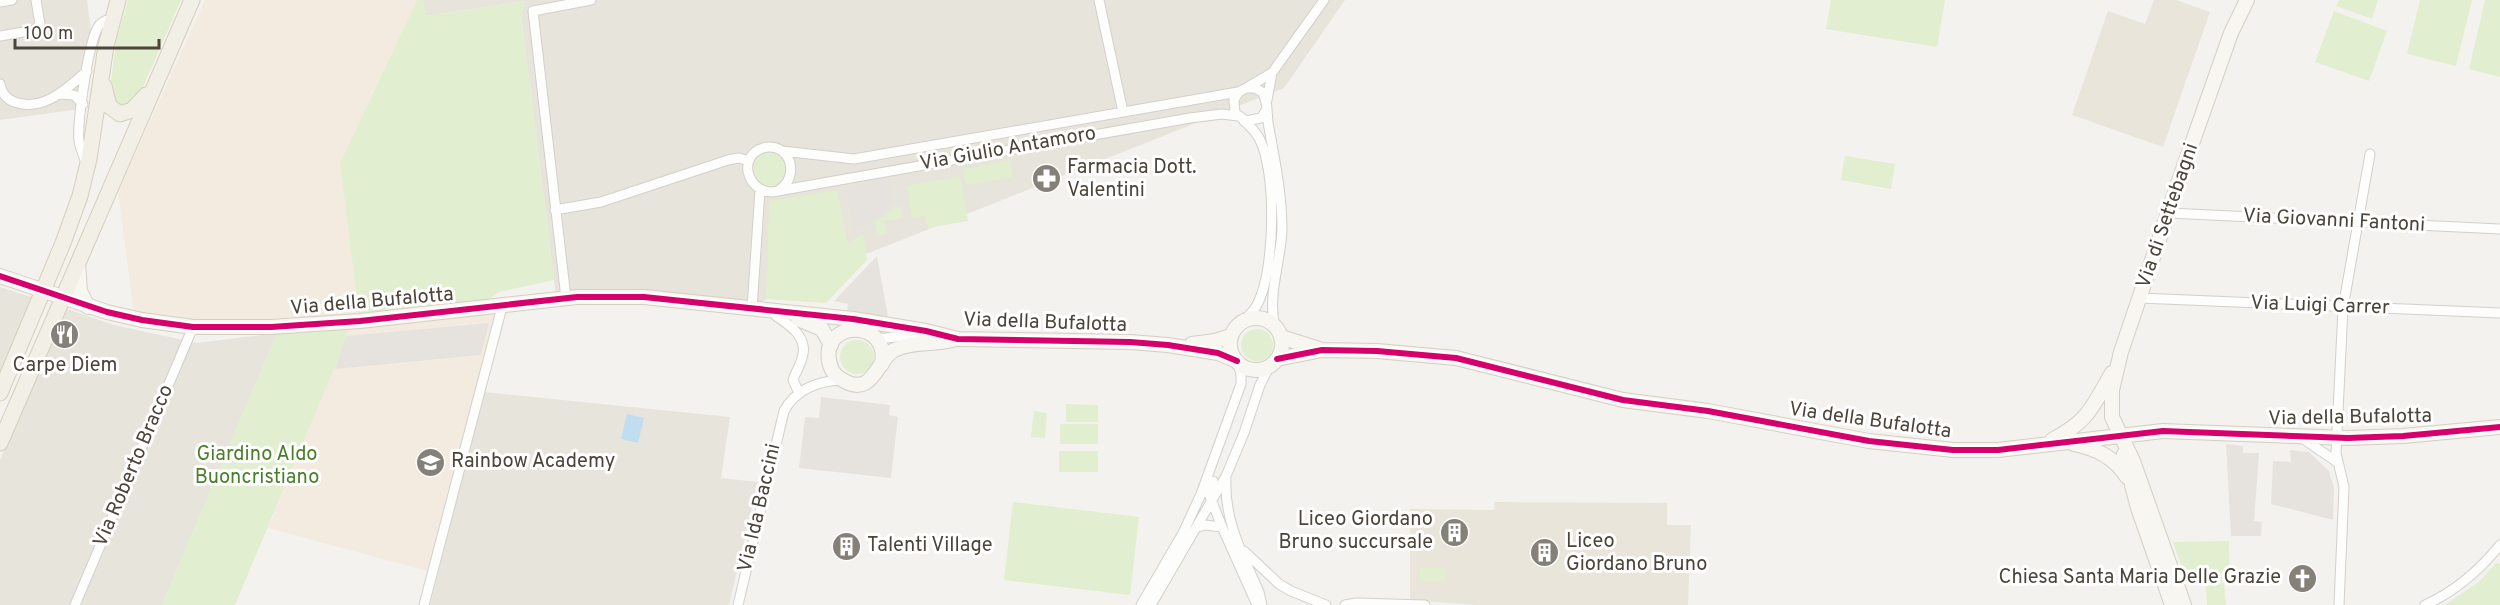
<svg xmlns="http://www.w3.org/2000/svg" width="2500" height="605" font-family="Overpass,sans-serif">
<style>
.residential{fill:#e7e4dc}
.commercial{fill:#f3ebdf}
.education{fill:#eae5da}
.green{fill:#e1eecf}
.parking{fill:#e6e3df}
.water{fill:#c0ddf1}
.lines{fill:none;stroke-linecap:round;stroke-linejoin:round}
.street-casing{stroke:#d2d0cb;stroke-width:11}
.secondary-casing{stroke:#d3cfc5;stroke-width:16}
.primary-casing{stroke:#d6cebb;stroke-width:17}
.street{stroke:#fdfdfc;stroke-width:9}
.secondary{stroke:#f7f6f1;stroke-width:14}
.primary{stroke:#f2efe6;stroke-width:15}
.cycleway-casing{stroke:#fff;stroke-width:10}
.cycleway{stroke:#d6006c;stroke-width:6}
.labels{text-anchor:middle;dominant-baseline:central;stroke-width:6;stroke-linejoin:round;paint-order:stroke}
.street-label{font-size:20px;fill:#4b4439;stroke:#fff}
.poi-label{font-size:20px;fill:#4b4439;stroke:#fff;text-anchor:start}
.park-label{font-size:20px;fill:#4a7f2a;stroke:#fff}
</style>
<rect width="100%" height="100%" fill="#f4f2ee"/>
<!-- residential -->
<path class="residential" d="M0,0H87L92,38L80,109L0,120Z
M423,0H1345L1284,88L831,268L752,306L556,296L521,15L525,1L425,16Z
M0,287L37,299L0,382Z
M67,309L114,325L197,343L277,333L162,605H0V460Z
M484,392L730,417L721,478L758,482L729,605H430Z"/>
<!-- commercial -->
<path class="commercial" d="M205,0H417L340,163L360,317L219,324L134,314L118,192Z
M498,310L431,572L268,528L346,341L347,324Z"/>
<!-- education -->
<path class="education" d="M2154,0H2176L2210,12L2163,147L2072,115L2108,11L2145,24Z
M1495,502L1667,503V525H1691L1688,605H1477L1410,600V509L1494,510Z"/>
<!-- green -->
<path class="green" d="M128,0H181L136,103L117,109L110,90L116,42Z
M417,0H423L426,16L525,1L521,15L554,280L499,292L485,302L359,313L340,163Z
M1831,0H1945L1937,47L1826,29Z
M2339,0H2378L2372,19L2336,6Z
M2420,0H2472L2456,66L2407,54Z
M2485,0H2500V77L2469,69Z
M2334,11L2387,31L2369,81L2315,62Z
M753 169a17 17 0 1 1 34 0a17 17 0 1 1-34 0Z
M1845,156L1895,164L1891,189L1841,180Z
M1010,160L1013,177L966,185L963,169Z
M960,176L968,221L927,228L925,216L912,218L907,186Z
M837,190L848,243L863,234L867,260L826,303L766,299L769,201Z
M896,207H900L902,218L884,221L886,234L877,236L875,222Z
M1241 345a16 16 0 1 1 32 0a16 16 0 1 1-32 0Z
M347,329L346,341L235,605H162L277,333Z
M840 357a17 17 0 1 1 34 0a17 17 0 1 1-34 0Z
M1066,404L1098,405V422H1066Z
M1034,411L1047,413L1045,438L1031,437Z
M1060,424H1098V444H1060Z
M1059,451H1098V472H1059Z
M1013,502L1139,517L1130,595L1004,580Z
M2229,541L2230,581L2187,582L2173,542Z
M2496,563L2500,564V605H2445L2480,581Z
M1420,568H1446V581H1420Z
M2224,583L2226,605H2207L2206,584Z"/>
<!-- parking -->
<path class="parking" d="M889,179L893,203L854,234L846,187Z
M877,256L888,317L847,312L848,304L834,301Z
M489,323L481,355L335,369L346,336Z
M821,397L890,405L889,415L898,417L891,478L799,468L805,417L819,418Z
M2226,444L2243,446V453H2259L2254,521L2262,522L2261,536H2231Z
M2290,450L2309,452L2329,471L2334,488L2333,520L2271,504L2273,461L2291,462Z"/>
<!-- water -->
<path class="water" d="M627,414L644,418L638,443L621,439Z"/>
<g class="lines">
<defs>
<path id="street" d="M1099,0L1123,112
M0,2L12,0
M0,36L35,30L40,24L36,0
M1272,73L1324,0
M0,84C4,107 32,108 50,99C63,93 76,81 87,71
M1248,87L1272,73L1267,100
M59,94L74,95L83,104
M1267,109L1261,118L1246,121L1235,113L1234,100C1239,88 1250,84 1262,92C1269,102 1266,115 1269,128C1275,161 1282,195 1282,229C1281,261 1267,296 1275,327
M782,151L854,159L1238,92
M86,164C84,156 80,148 79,141C77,121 88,47 97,29C100,22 105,20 112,19
M779,190C801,176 790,141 763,148C737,156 747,192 772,192L1190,118L1222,114L1238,116
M555,210L601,202L728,160L739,158L749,161
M2169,213L2500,229
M566,298L533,11L591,0
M2140,298L2500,313
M752,309L760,190
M776,316C790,325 809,338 802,358C800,366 795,373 793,380L799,393
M1240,324C1247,317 1254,312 1258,303C1275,269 1277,171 1259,138C1255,131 1250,126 1244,121
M877,339L924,334
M2302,438L2337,462
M1226,479C1224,521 1243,555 1259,592L1262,605
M1213,481L1209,494L1222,527
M1198,527L1205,525L1222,527L1257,605
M1244,551L1279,584L1291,591L1326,605
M75,605L193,327
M424,605L502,307
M738,605L784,411C796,389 818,381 842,380
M1141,605L1183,533L1201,494L1241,384V374L1237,361
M1151,605L1226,476L1244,433L1260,385L1269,367
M1345,605L1356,603L1425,605
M2339,605L2344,487L2336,453L2343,308L2370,154
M2425,605C2456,591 2479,571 2500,545"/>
<path id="secondary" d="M78,263L80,291L88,307
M0,276L107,312L142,320L193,327H271L360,321L577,297H644L853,319L926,331L958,339L1130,342L1168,345L1218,353L1237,361
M1230 344a26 26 0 1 1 52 0a26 26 0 1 1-52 0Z
M798,319L822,329L831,345
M1281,337L1319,349
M1192,344L1215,341L1231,336
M1277,359L1322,350L1377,351L1456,358L1623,400L1708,411L1869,441L1953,450H1998L2163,431L2348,438L2403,436L2500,427
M882,364C890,318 822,320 829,360C830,368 834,375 841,379C873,400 877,359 894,350C913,341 933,345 952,340
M2052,440C2089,421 2092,407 2112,373
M2074,444C2097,449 2114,457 2127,477
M2124,454L2138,508L2172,605
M2184,605L2133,461L2112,417V390L2121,352L2182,172L2231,33L2247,0"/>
<path id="primary" d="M104,86L109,106L120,114L132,110L146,95
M0,393L63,243L80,196L89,159L106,46L118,0
M0,443L192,0"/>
</defs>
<!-- street casing -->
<use href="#street" class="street-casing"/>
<!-- secondary casing -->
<use href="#secondary" class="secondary-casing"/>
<!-- primary casing -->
<use href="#primary" class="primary-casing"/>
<!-- street -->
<use href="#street" class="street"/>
<!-- secondary -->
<use href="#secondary" class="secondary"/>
<!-- primary -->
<use href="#primary" class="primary"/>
<defs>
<path id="cycleway" d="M0,276L107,312L142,320L193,327H271L360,321L577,297H644L853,319L926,331L958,339L1130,342L1168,345L1218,353L1237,361
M1277,359L1322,350L1377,351L1456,358L1623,400L1708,411L1869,441L1953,450H1998L2163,431L2348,438L2403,436L2500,427"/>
</defs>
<!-- cycleway casing -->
<use href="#cycleway" class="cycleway-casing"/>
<!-- cycleway -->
<use href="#cycleway" class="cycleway"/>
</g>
<!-- icons -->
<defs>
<symbol id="pharmacy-disc" viewBox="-11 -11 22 22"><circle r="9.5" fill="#868178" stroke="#fff"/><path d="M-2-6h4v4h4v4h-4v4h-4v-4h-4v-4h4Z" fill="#fff"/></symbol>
<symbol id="restaurant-disc" viewBox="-11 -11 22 22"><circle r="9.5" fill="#868178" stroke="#fff"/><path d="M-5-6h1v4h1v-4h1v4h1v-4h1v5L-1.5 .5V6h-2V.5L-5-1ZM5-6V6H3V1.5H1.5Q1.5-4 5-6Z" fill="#fff"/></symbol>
<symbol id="school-disc" viewBox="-11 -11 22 22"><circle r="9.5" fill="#868178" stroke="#fff"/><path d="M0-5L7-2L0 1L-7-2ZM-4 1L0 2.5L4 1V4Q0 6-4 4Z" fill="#fff"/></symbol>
<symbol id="building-disc" viewBox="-11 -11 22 22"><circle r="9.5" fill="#868178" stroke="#fff"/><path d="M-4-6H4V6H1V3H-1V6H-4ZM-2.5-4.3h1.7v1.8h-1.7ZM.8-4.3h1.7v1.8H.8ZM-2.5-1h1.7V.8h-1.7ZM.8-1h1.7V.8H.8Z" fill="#fff"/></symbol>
<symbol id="church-disc" viewBox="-11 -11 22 22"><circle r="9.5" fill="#868178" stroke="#fff"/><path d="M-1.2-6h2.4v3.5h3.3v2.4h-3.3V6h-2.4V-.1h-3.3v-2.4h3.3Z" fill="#fff"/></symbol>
</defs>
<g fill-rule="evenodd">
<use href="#pharmacy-disc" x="1030" y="162" width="33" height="33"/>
<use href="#restaurant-disc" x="48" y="318" width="33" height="33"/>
<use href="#school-disc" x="414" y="446" width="33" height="33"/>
<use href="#building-disc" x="1438" y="516" width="33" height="33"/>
<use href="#building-disc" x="830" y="530" width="33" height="33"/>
<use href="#building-disc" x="1528" y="536" width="33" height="33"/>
<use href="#church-disc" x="2286" y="562" width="33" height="33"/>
</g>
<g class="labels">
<!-- street labels -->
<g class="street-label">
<text transform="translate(1008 149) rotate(-10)">Via Giulio Antamoro</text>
<text transform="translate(2168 216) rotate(-71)">Via di Settebagni</text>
<text transform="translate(2334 221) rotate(3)">Via Giovanni Fantoni</text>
<text transform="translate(372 302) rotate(-5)">Via della Bufalotta</text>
<text transform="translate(2320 306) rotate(2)">Via Luigi Carrer</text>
<text transform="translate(1045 323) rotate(2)">Via della Bufalotta</text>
<text transform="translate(2350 418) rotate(-1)">Via della Bufalotta</text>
<text transform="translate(1870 421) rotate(8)">Via della Bufalotta</text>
<text transform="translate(134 466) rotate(-67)">Via Roberto Bracco</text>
<text transform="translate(760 508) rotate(-77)">Via Ida Baccini</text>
</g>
<!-- poi labels -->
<g class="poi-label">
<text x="1067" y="168">Farmacia Dott.<tspan x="1067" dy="23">Valentini</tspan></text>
<text x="65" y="366" text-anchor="middle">Carpe Diem</text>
<text x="451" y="462">Rainbow Academy</text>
<text x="1433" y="520" text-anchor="end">Liceo Giordano<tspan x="1433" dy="23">Bruno succursale</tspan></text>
<text x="1566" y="542">Liceo<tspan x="1566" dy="23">Giordano Bruno</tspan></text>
<text x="867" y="546">Talenti Village</text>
<text x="2281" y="578" text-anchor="end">Chiesa Santa Maria Delle Grazie</text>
</g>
<!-- park labels -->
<g class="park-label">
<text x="257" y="455">Giardino Aldo<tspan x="257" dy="23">Buoncristiano</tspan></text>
</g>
</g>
<!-- scale -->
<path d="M15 39v9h144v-9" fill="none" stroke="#4b4439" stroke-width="3"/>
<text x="24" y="39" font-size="18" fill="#4b4439" stroke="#ffffff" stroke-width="4.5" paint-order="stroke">100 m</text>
</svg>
